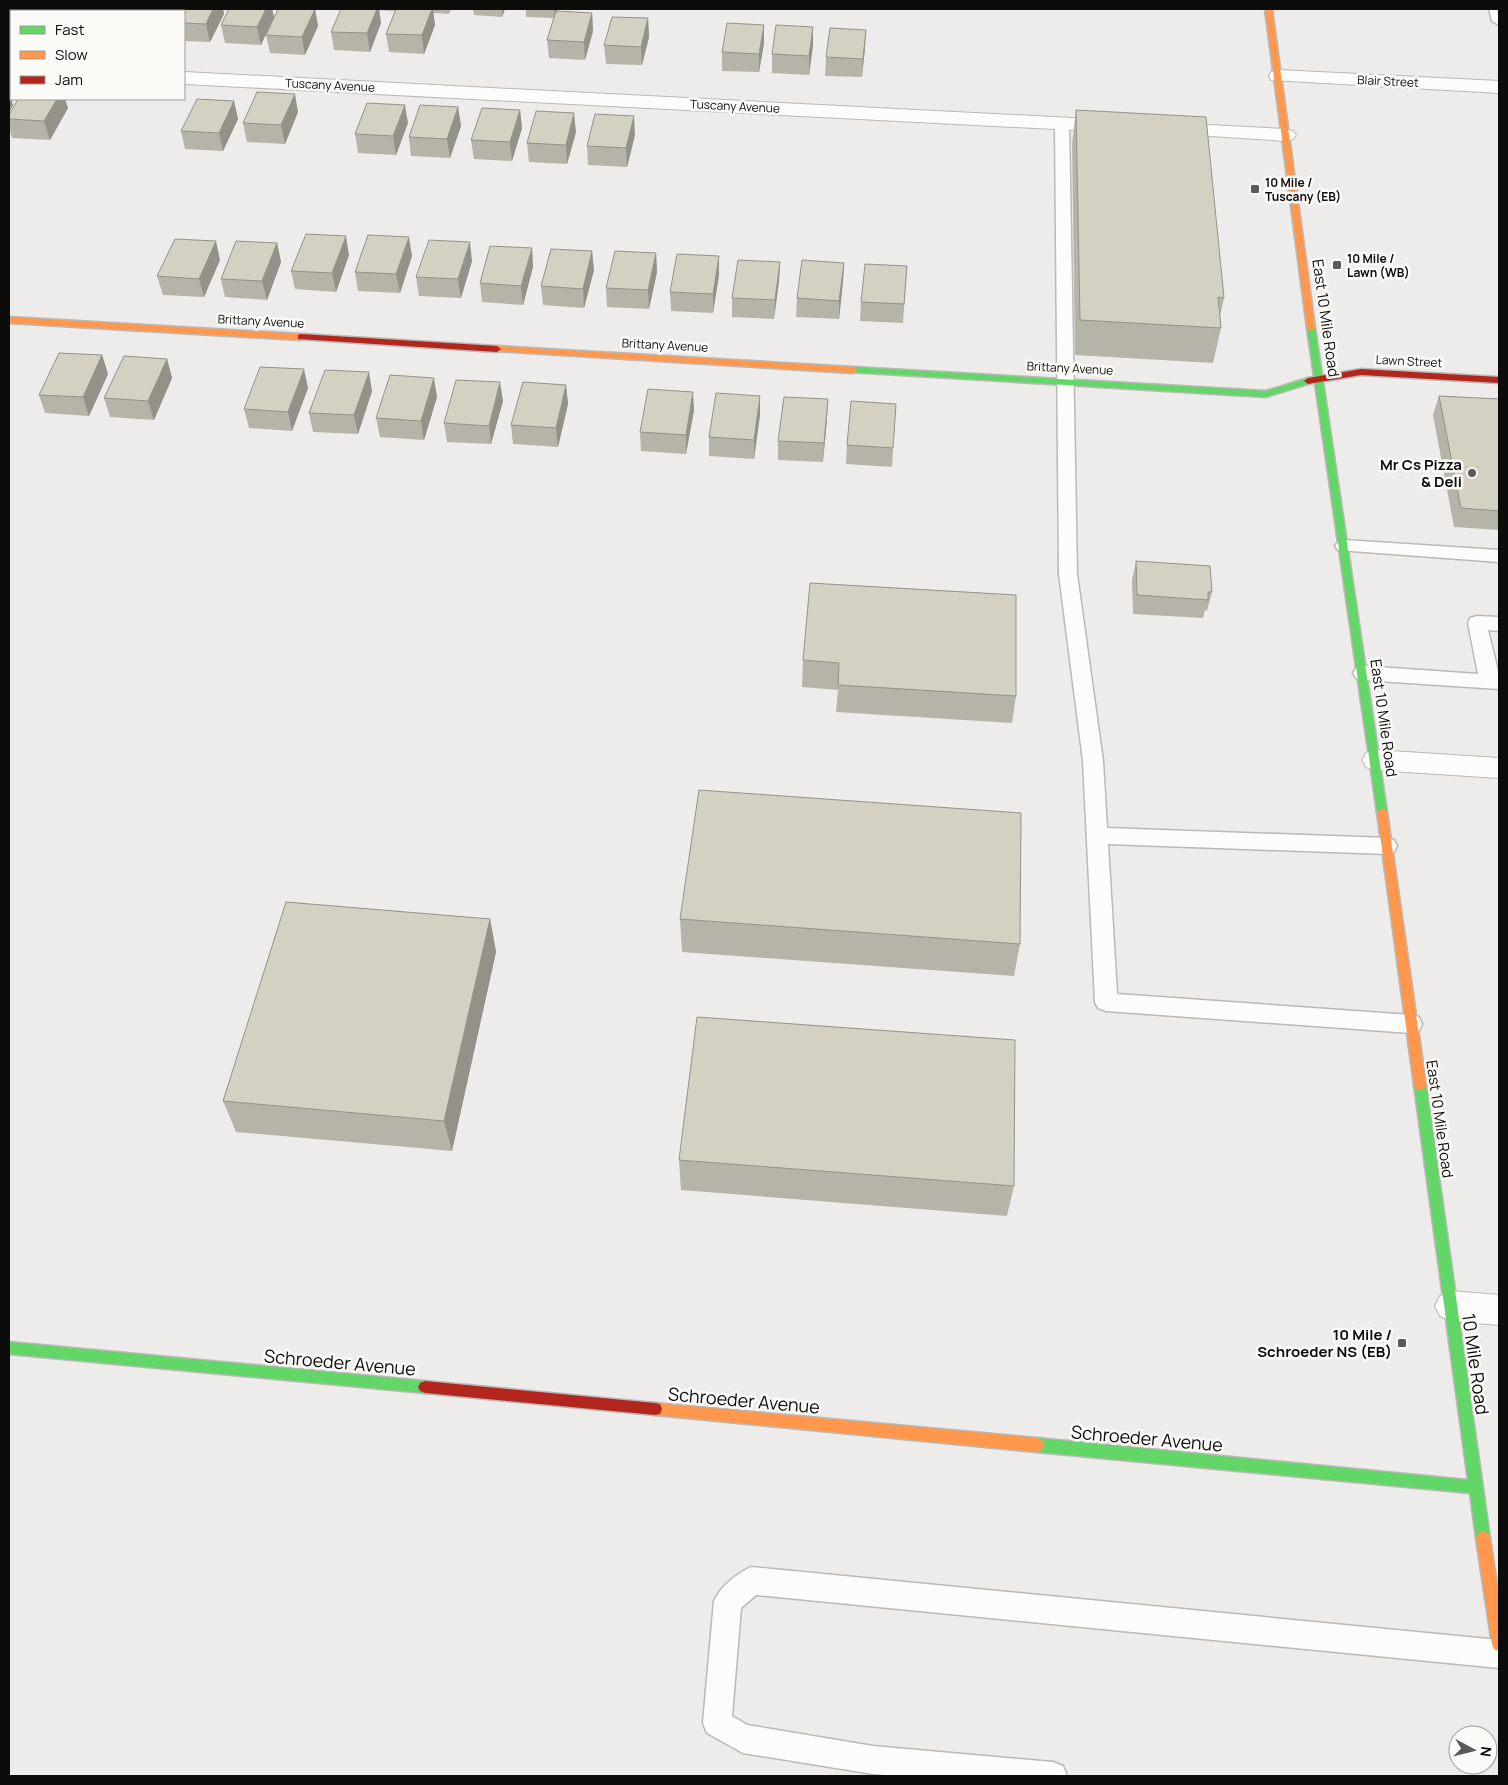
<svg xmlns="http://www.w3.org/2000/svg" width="1508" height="1785" font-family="Manrope,sans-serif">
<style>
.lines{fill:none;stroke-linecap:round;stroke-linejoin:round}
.lane-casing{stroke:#bab9b7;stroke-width:3}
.street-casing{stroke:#bab9b7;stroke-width:2}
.fast-casing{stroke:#bab9b7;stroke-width:3}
.slow-casing{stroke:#bab9b7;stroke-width:3}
.jam-casing{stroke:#bab9b7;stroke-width:3}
.lane{fill:#fcfcfc;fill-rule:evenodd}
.street{fill:#fcfcfc;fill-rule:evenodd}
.fast{fill:#63d668;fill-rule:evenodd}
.slow{fill:#ff974d;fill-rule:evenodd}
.jam{fill:#b3261e;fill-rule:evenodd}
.wall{fill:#b6b4a8}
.shaded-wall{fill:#949288}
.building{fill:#d4d1c3;stroke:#949288}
.poi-dot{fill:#5b5a59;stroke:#fbfaf7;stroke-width:2}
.labels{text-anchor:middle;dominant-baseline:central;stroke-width:5;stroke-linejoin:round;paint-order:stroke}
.far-street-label{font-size:12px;fill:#0c0c0b;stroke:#fbfaf7}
.far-poi-label{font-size:12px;font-weight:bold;fill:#0c0c0b;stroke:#fbfaf7;text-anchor:start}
.street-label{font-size:15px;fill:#0c0c0b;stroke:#fbfaf7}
.poi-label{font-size:15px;font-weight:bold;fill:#0c0c0b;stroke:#fbfaf7;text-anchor:end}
.near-street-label{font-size:18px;fill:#0c0c0b;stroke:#fbfaf7}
</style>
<rect width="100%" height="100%" fill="#edecea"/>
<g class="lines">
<defs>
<path id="lane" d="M1489,9H1499V25L1492,21Z
M1062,119L1069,123L1077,574L1103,761L1107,828L1387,838L1394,840L1397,846L1394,852L1387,854L1108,844L1117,994L1411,1015L1419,1017L1422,1024L1419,1031L1411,1033L1106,1011L1098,1008L1095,1002L1083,761L1059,574L1055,123Z
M1344,540L1499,550V562L1338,550L1335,546L1338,542Z
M1477,616L1499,617V631L1488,630L1499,675V689L1363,680L1356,678L1353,673L1356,668L1363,666L1478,674L1468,623L1470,618Z
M751,1567L1499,1640V1668L756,1595L741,1608L732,1716L747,1725L873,1746L1053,1762L1063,1766L1067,1776H895L873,1774L743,1753L707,1733L703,1723L714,1601C721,1586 736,1574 751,1567Z"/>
<path id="street" d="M11,62V73L9,74V63Z
M1278,70L1499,81V93L1271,80L1269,76L1271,72Z
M184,72L1111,120L1118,122L1121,126L1118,130L1111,132L184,84Z
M1171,123L1286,129L1293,131L1296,135L1293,139L1286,141L1164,133L1161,129L1164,125Z
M1375,750L1499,758V778L1375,770L1366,767L1362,760L1366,753Z
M1451,1291L1499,1295V1325L1451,1321L1440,1316L1435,1306L1440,1296Z"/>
<path id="fast" d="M1311,325L1315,328L1387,812L1382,816L1377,812L1307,328Z
M853,367L1266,391L1308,378L1312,381L1311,383L1266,397L850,372V368Z
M1420,1080L1424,1081L1426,1085L1490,1538L1488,1543L1483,1545L1478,1543L1476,1538L1470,1493L1037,1452L1032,1450L1030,1445L1032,1440L1037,1438L1468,1480L1414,1085L1416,1081Z
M9,1342L425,1381L430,1383L432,1387L430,1391L425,1393L9,1354Z"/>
<path id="slow" d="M1265,9H1272L1315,328L1311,331L1307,328Z
M9,317L301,334L305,337L301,340L9,323Z
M497,346L853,367L857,370L853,373L494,351L493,349Z
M1382,808L1387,812L1426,1085L1424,1089L1420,1090L1416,1089L1414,1085L1377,812Z
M655,1403L1037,1438L1042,1440L1044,1445L1042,1450L1037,1452L655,1415L650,1414L648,1409L650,1404Z
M1483,1531L1488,1533L1490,1538L1499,1598V1651L1494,1649L1492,1644L1476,1538L1478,1533Z"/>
<path id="jam" d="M301,334L497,346L501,349L497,352L298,339V335Z
M1361,369L1499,377V383L1361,375L1308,384L1304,381L1308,378Z
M425,1381L655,1403L660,1404L662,1409L660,1414L655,1415L425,1393L420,1391L418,1387L420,1383Z"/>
</defs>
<!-- lane casing -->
<use href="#lane" class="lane-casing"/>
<!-- street casing -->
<use href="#street" class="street-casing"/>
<!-- fast casing -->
<use href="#fast" class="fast-casing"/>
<!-- slow casing -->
<use href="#slow" class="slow-casing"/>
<!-- jam casing -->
<use href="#jam" class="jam-casing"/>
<!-- lane -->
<use href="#lane" class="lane"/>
<!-- street -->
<use href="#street" class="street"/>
<!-- fast -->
<use href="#fast" class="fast"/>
<!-- slow -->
<use href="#slow" class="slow"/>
<!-- jam -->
<use href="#jam" class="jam"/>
</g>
<!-- wall -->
<path class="wall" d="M177,9H223L224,14L210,42L184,41V11Z
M229,9H272L274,17L261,45L225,43L221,25Z
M315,9L318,26L305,55L270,53L266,35Z
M341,9H451L449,14L433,13L435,25L424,54L389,52L386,34L395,11L379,10L381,23L370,52L334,50L331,32Z
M473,9H505L502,17L474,15Z
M526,9H558L557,12L592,13L593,31L585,60L549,58L547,40L554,18L526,17Z
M648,18L649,37L642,65L606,64L604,45Z
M813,27V45L809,75L772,73V54Z
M764,43L759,72L722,71V52Z
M865,48L862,77L825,76L826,57Z
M18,99H65L68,108L50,140L12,138L9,127V115Z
M234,101L238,119L223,151L185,149L181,131Z
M458,107L461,126L450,158L411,156L409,137Z
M520,110L522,128L512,161L474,159L471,140Z
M1076,110L1224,298L1220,316L1221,328L1213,363L1075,355L1072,144Z
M298,112L285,144L247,142L243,123Z
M408,123L396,155L358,153L355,134Z
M576,132L567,164L529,162L527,143Z
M635,135L627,167L588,165L587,146Z
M277,243L281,262L267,300L225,297L221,279Z
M532,248L533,267L523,305L482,302L480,283Z
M592,251L594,270L584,308L543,305L541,286Z
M656,253L657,272L649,309L607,307L606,288Z
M349,255L336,292L295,289L291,271Z
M412,256L400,293L358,291L355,272Z
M719,256V275L713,313L671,311L670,292Z
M220,260L204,297L163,295L157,276Z
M472,261L461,298L419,296L416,277Z
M780,262L779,281L774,319L732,317V298Z
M844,263L843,281L839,319L796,317L797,298Z
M907,266L903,323L860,321L861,302Z
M102,355L108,374L89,416L45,413L39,395Z
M167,359L172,378L154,420L110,417L104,398Z
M566,385L568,404L558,447L513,444L511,425Z
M308,388L292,431L249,428L244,409Z
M372,391L358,434L313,432L309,413Z
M1439,396L1499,399V530L1454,527L1433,415Z
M437,397L424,440L380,437L376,418Z
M503,401L491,444L447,442L444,423Z
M896,404L892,467L846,464L847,445Z
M694,410L686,454L641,451L640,432Z
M760,415L754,459L709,456V437Z
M827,418L823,462L778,460V441Z
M1136,561L1212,592L1207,611L1205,610L1203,618L1133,614L1132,580Z
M1016,595V696L1012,723L836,712L838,690L802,687L803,660Z
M490,919L496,952L452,1151L236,1132L223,1101Z
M680,919L1020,944L1014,976L682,952Z
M679,1160L1014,1186L1007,1216L681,1190Z"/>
<!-- shaded-wall -->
<path class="shaded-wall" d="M52,9H69L67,11H51Z
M103,9H118V10L117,11H102Z
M157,9H170L171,11H156Z
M213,9H223L224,14L210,42L206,24Z
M266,9H272L274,17L261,45L257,27Z
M315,9L318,26L305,55L302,37Z
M377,9H379L381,23L370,52L367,33Z
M432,9H433L435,25L424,54L422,35Z
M502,9H505L502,17Z
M554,9H558L555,18Z
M592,13L593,31L585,60L584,42Z
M648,18L649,37L642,65L641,47Z
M764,25V43L759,72V54Z
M813,27V45L809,75V56Z
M866,30L865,48L862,77L863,59Z
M9,90L13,105L9,113Z
M295,94L298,112L285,144L281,125Z
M57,99H65L68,108L50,140L44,121Z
M234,101L238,119L223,151L219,133Z
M405,105L408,123L396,155L393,136Z
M458,107L461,126L450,158L447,139Z
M520,110L522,128L512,161L510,142Z
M574,113L576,132L567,164L566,145Z
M634,116L635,135L627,167L626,148Z
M346,236L349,255L336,292L332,273Z
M409,237L412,256L400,293L396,274Z
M216,241L220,260L204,297L199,279Z
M470,242L472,261L461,298L458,279Z
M277,243L281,262L267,300L262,281Z
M532,248L533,267L523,305L521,286Z
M592,251L594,270L584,308L583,289Z
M656,253L657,272L649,309L648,290Z
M719,256V275L713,313V294Z
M780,262L779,281L774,319L775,300Z
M844,263L843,281L839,319V301Z
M102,355L108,374L89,416L83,397Z
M167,359L172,378L154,420L148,401Z
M304,369L308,388L292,431L288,412Z
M369,372L372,391L358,434L354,415Z
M434,378L437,397L424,440L421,421Z
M500,382L503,401L491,444L489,426Z
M566,385L568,404L558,447L556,428Z
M693,392L694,410L686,454V435Z
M760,396V415L754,459V440Z
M828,399L827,418L823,462L824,443Z
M490,919L496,952L452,1151L444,1121Z"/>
<!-- building -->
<path class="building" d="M16,9H52L51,11H15Z
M67,9H103L102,11H65Z
M121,9H157L156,11H120Z
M177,9H213L206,24L184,23V11H176Z
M229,9H266L257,27L221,25Z
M278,9H315L302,37L266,35Z
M341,9H377L367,33L331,32Z
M396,9H432L422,35L386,34Z
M556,11L592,13L584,42L547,40Z
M612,17L648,18L641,47L604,45Z
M727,23L764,25L759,54L722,52Z
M776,25L813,27L809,56L772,54Z
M830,28L866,30L863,59L826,57Z
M257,92L295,94L281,125L243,123Z
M18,99H57L44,121L9,119V115Z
M197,99L234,101L219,133L181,131Z
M367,103L405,105L393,136L355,134Z
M420,105L458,107L447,139L409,137Z
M482,108L520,110L510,142L471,140Z
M1076,110L1206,117L1224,298L1218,297L1221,328L1080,320Z
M536,111L574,113L566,145L527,143Z
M595,114L634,116L626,148L587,146Z
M306,234L346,236L332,273L291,271Z
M368,235L409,237L396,274L355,272Z
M175,239L216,241L199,279L157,276Z
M429,240L470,242L458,279L416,277Z
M236,241L277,243L262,281L221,279Z
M490,246L532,248L521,286L480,283Z
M551,249L592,251L583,289L541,286Z
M615,251L656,253L648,290L606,288Z
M677,254L719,256L713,294L670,292Z
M738,260L780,262L775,300L732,298Z
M802,260L844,263L839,301L797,298Z
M865,264L907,266L904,304L861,302Z
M59,353L102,355L83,397L39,395Z
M124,356L167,359L148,401L104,398Z
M260,367L304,369L288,412L244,409Z
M325,370L369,372L354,415L309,413Z
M390,375L434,378L421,421L376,418Z
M456,380L500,382L489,426L444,423Z
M523,382L566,385L556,428L511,425Z
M648,389L693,392L686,435L640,432Z
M716,393L760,396L754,440L709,437Z
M1439,396L1499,399V511L1461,508Z
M784,397L828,399L824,443L778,441Z
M851,401L896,404L893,448L847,445Z
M1136,561L1210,566L1212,592H1208V600L1137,595Z
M810,583L1016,595V696L838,685L839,663L803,660Z
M699,790L1021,813L1020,944L680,919Z
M286,902L490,919L444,1121L223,1101Z
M697,1017L1015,1040L1014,1186L679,1160Z"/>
<!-- markers -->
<g class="poi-dot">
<rect x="1250" y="184" width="10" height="10" rx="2.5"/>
<rect x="1332" y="260" width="10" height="10" rx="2.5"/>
<circle cx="1472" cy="473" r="5"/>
<rect x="1397" y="1338" width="10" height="10" rx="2.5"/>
</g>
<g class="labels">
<!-- far-street labels -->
<g class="far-street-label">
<text transform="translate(1388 81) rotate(3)">Blair Street</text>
<text transform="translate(330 85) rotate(3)">Tuscany Avenue</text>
<text transform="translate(735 106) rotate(3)">Tuscany Avenue</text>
<text transform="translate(261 321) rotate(3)">Brittany Avenue</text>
<text transform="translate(665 345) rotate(3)">Brittany Avenue</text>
<text transform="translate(1409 361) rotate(3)">Lawn Street</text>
<text transform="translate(1070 368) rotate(3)">Brittany Avenue</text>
</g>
<!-- far-poi labels -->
<g class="far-poi-label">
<text x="1265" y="182">10 Mile /<tspan x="1265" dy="14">Tuscany (EB)</tspan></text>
<text x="1347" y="258">10 Mile /<tspan x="1347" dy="14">Lawn (WB)</tspan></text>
</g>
<!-- street labels -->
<g class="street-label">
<text transform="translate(1326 318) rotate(82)">East 10 Mile Road</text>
<text transform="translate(1384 718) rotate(82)">East 10 Mile Road</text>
<text transform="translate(1440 1119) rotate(82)">East 10 Mile Road</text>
</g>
<!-- poi labels -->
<g class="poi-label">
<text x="1462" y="464">Mr Cs Pizza<tspan x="1462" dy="17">&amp; Deli</tspan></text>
<text x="1392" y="1334">10 Mile /<tspan x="1392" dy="17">Schroeder NS (EB)</tspan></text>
</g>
<!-- near-street labels -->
<g class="near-street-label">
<text transform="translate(340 1362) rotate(5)">Schroeder Avenue</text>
<text transform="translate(1476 1364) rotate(82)">10 Mile Road</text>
<text transform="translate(744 1400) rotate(5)">Schroeder Avenue</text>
<text transform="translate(1147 1438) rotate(5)">Schroeder Avenue</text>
</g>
</g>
<!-- border -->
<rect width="1508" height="1785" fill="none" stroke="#0c0c0b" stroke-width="20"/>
<!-- legend -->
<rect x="10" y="10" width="175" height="90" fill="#fbfaf7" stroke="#9b9b99"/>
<rect x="20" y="26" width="25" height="8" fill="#63d668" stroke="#9b9b99"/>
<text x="55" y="35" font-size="15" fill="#0c0c0b">Fast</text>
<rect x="20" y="51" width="25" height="8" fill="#ff974d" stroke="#9b9b99"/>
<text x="55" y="60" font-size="15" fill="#0c0c0b">Slow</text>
<rect x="20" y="76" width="25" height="8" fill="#b3261e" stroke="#9b9b99"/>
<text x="55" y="85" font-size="15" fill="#0c0c0b">Jam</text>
<!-- north arrow -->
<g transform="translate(1473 1750) rotate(97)"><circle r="24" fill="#fbfaf7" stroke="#9b9b99"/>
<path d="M0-4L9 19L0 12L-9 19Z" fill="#5b5a59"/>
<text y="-8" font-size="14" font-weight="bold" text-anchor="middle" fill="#0c0c0b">N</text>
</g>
</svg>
